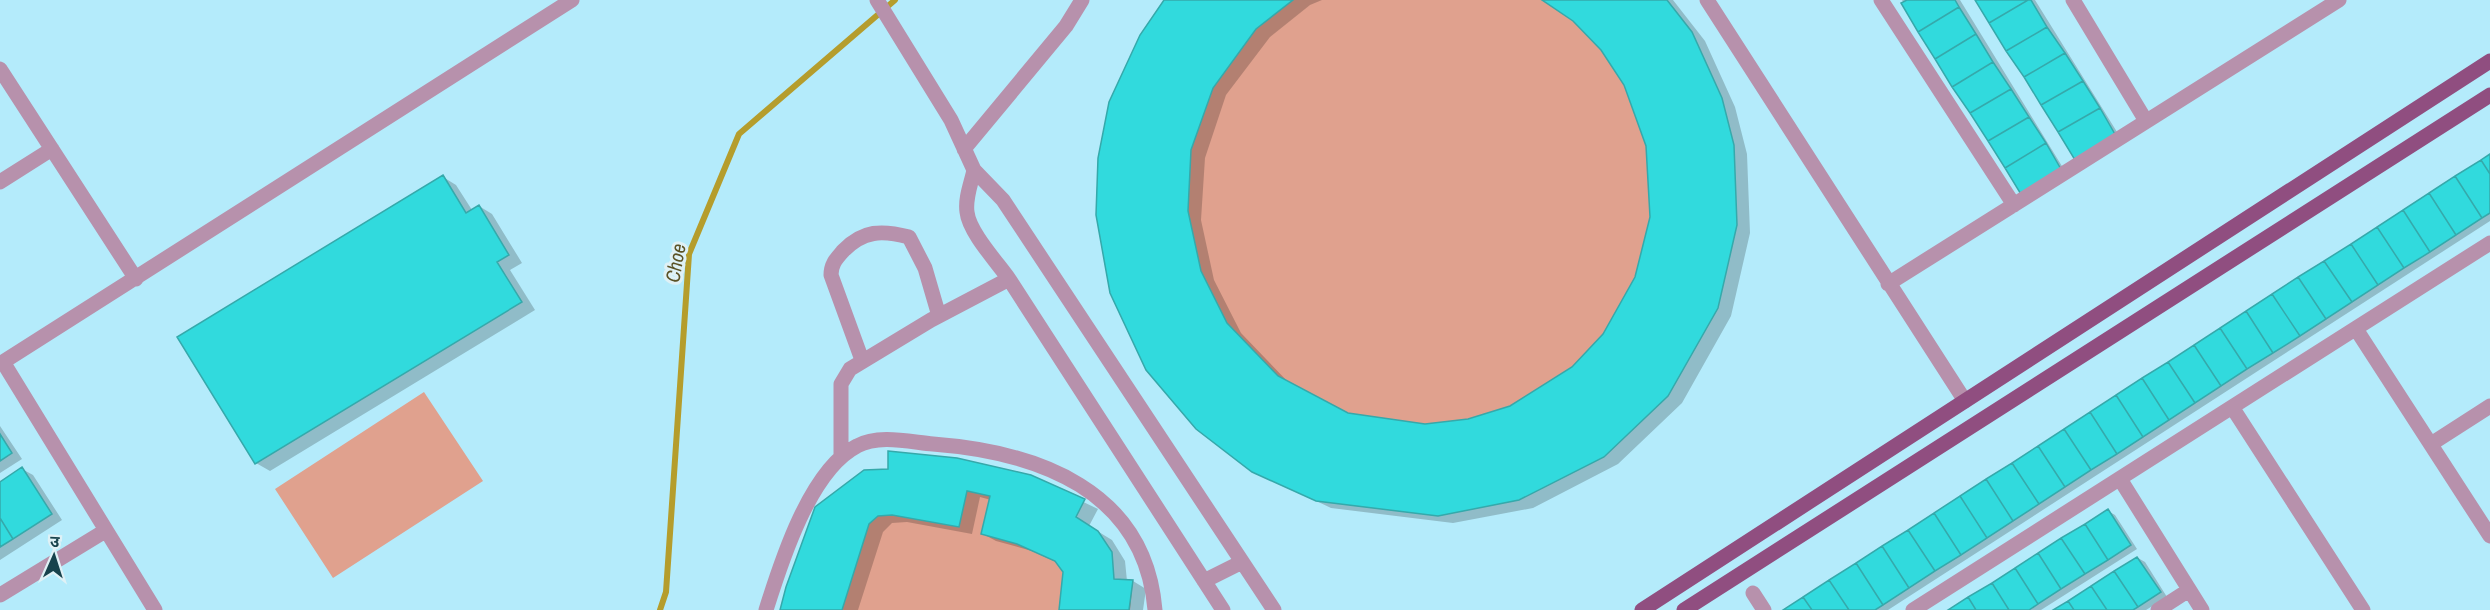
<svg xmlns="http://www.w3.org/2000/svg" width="2490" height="610" font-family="'Archivo Narrow','Noto Sans Devanagari',sans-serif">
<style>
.green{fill:#e0a18e}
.shadow{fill:#0003}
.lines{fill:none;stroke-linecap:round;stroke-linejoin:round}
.stream{stroke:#b59d2c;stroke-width:6}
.building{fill:#31dadd;stroke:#35a9ab;stroke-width:1.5}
.minor{stroke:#b791ac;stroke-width:15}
.major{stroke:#904e80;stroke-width:15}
.labels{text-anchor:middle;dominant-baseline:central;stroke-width:6;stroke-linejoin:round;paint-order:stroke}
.water-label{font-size:20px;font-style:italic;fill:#5b5226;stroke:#dff1f6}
</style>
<rect width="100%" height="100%" fill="#b4ebfb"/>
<!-- green -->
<path class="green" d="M1164,0H1667L1737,225L1718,308L1668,396L1604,457L1519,500L1438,516L1316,501L1252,472L1196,429L1146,370L1110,293L1096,215L1098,158L1109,102L1140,35Z
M424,392L483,481L333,578L275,489Z
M888,451L957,458L1031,475L1085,499L1076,517C1106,536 1111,543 1114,579L1133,580L1130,610H780L786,587L815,507L864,470L888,469Z"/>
<!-- shadow -->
<path class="shadow" d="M1166,0H1322L1310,5L1270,37L1226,95L1205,158L1201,220L1214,280L1241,333L1290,384L1348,414L1425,426L1469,420L1511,407L1573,368L1605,335L1637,278L1651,217L1648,145L1625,84L1602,50L1574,19L1545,0H1673L1705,41L1735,107L1747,154L1750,233L1731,316L1682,403L1618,464L1533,508L1453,523L1331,508L1253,471L1197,428Z
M1902,0H1960L2068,176L2023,195Z
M1977,0H2035L2122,140L2077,159Z
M2490,155V221L1888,610H1786Z
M443,177L456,185L472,210L479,206L492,214L522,263L510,270L535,310L270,471L256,463Z
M0,426L22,459L0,473Z
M22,469L33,475L62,520L0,560V483Z
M1031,477L1098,509L1089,526L1112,540L1125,561L1127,581H1133L1146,589L1143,610H1060L1065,571L1058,563L1032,551L996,541L983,534L991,500L980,497L972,534L907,522L892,523L883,532L858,610H782L816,508Z
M2108,511L2115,515L2137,549L2041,610H1951Z
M2138,558L2145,562L2167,597L2146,610H2056Z"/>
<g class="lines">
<!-- stream -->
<path class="stream" d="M660,610L666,592L689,254L739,134L895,0"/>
</g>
<!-- building -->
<path class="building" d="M1164,0H1293L1256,29L1213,88L1191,150L1188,211L1201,271L1227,323L1278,376L1348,413L1425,424L1468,419L1510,406L1572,367L1603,334L1635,277L1650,217L1646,146L1624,85L1601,50L1573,21L1542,0H1667L1692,32L1722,98L1734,145L1737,225L1718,308L1668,396L1604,457L1519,500L1438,516L1316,501L1252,472L1196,429L1146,370L1110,293L1096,215L1098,158L1109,102L1140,35Z
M1907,0H1955L1959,7L1918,32L1901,3Z
M1975,0H2028L1989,23Z
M2028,0H2031L2047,27L2006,51L1989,23Z
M1959,7L1976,34L1935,59L1918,32Z
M2047,27L2065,53L2024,77L2006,51Z
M1976,34L1993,62L1952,87L1935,59Z
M2065,53L2083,81L2041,105L2024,77Z
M1993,62L2011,89L1970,113L1952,87Z
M2083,81L2100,108L2058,132L2041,105Z
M2011,89L2029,117L1988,141L1970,113Z
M2100,108L2116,136L2075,160L2058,132Z
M2029,117L2046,143L2005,168L1988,141Z
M2046,143L2062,171L2022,196L2005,168Z
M2490,154V174L2481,160Z
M2481,160L2490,174V213L2482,218L2455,176Z
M443,175L466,213L479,205L509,255L497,262L522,302L255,464L177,337Z
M2455,176L2482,218L2456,235L2429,193Z
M2429,193L2456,235L2430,252L2403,210Z
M2403,210L2430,252L2404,268L2377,227Z
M2377,227L2404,268L2378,285L2351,244Z
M2351,244L2378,285L2352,302L2324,261Z
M2324,261L2352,302L2326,319L2298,277Z
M2298,277L2326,319L2300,336L2272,294Z
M2272,294L2300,336L2273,353L2246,311Z
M2246,311L2273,353L2247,369L2220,328Z
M2220,328L2247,369L2221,386L2194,345Z
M2194,345L2221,386L2195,403L2168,362Z
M2168,362L2195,403L2169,420L2142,378Z
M2142,378L2169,420L2143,437L2116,395Z
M2116,395L2143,437L2117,454L2090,412Z
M2090,412L2117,454L2091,470L2064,429Z
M2064,429L2091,470L2065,487L2038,446Z
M0,434L12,453L0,461Z
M2038,446L2065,487L2039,504L2012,463Z
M888,451L957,458L1031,475L1085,499L1076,517L1098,531L1112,552L1114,579L1133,580L1129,610H1059L1063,572L1055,561L1017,544L981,534L990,496L967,491L959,527L892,515L878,516L869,524L842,610H780L786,587L815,507L864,470L888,469Z
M2012,463L2039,504L2013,521L1986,479Z
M22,467L52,514L13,539L0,518V482Z
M1986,479L2013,521L1987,538L1960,496Z
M1960,496L1987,538L1961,555L1934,513Z
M2108,509L2131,545L2108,560L2085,524Z
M1934,513L1961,555L1935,571L1908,530Z
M0,518L13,539L0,547Z
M2085,524L2108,560L2085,574L2061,538Z
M1908,530L1935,571L1909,588L1882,546Z
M2061,538L2085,574L2061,589L2038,553Z
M1882,546L1909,588L1883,605L1856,563Z
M2038,553L2061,589L2038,604L2015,568Z
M2137,557L2161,592L2138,607L2114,571Z
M1856,563L1883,605L1875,610H1849L1829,580Z
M2015,568L2038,604L2029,610H2009L1992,583Z
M2114,571L2138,607L2133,610H2107L2091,586Z
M1829,580L1849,610H1812L1803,597Z
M1992,583L2009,610H1976L1968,597Z
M2091,586L2107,610H2074L2068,601Z
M1803,597L1812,610H1783Z
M1968,597L1976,610H1948Z
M2068,601L2074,610H2053Z"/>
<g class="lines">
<!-- minor -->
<path class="minor" d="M877,0L951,120L974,170L1003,200L1274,610
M1707,0L1965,401
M1881,0L2014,205
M2073,0L2146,121
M0,69L136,279
M964,149L1066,26L1082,0
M974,170C971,184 965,198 967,212C969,232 997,262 1009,279L1223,610
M0,182L52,149
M1888,284L2339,0
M2356,329L2490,536
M862,360L831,275C831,264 836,259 843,251C863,230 882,230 909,237L925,268L939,316
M3,362L155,610
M0,364L572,0
M2232,407L2363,610
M2431,444L2490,406
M841,457V384L850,369L931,320L1009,279
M2120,479L2202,610
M1204,581L1242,562
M1753,593L1764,610
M0,595L105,531
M766,610C781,562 810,470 857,446C879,434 910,442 933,444C1038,452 1145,490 1155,610
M1913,610L2490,243
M2158,610L2189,590"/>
<!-- major -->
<path class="major" d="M1642,610L2490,61
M1684,610L2490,95"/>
</g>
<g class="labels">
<!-- water labels -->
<g class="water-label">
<text transform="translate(675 263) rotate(-80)">Choe</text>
</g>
</g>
<!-- north arrow -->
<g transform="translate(54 556) rotate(3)" stroke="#dff1f6" stroke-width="4.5" paint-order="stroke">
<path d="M0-4.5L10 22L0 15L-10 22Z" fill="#17424c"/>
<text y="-9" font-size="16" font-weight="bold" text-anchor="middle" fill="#17424c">उ</text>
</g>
</svg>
